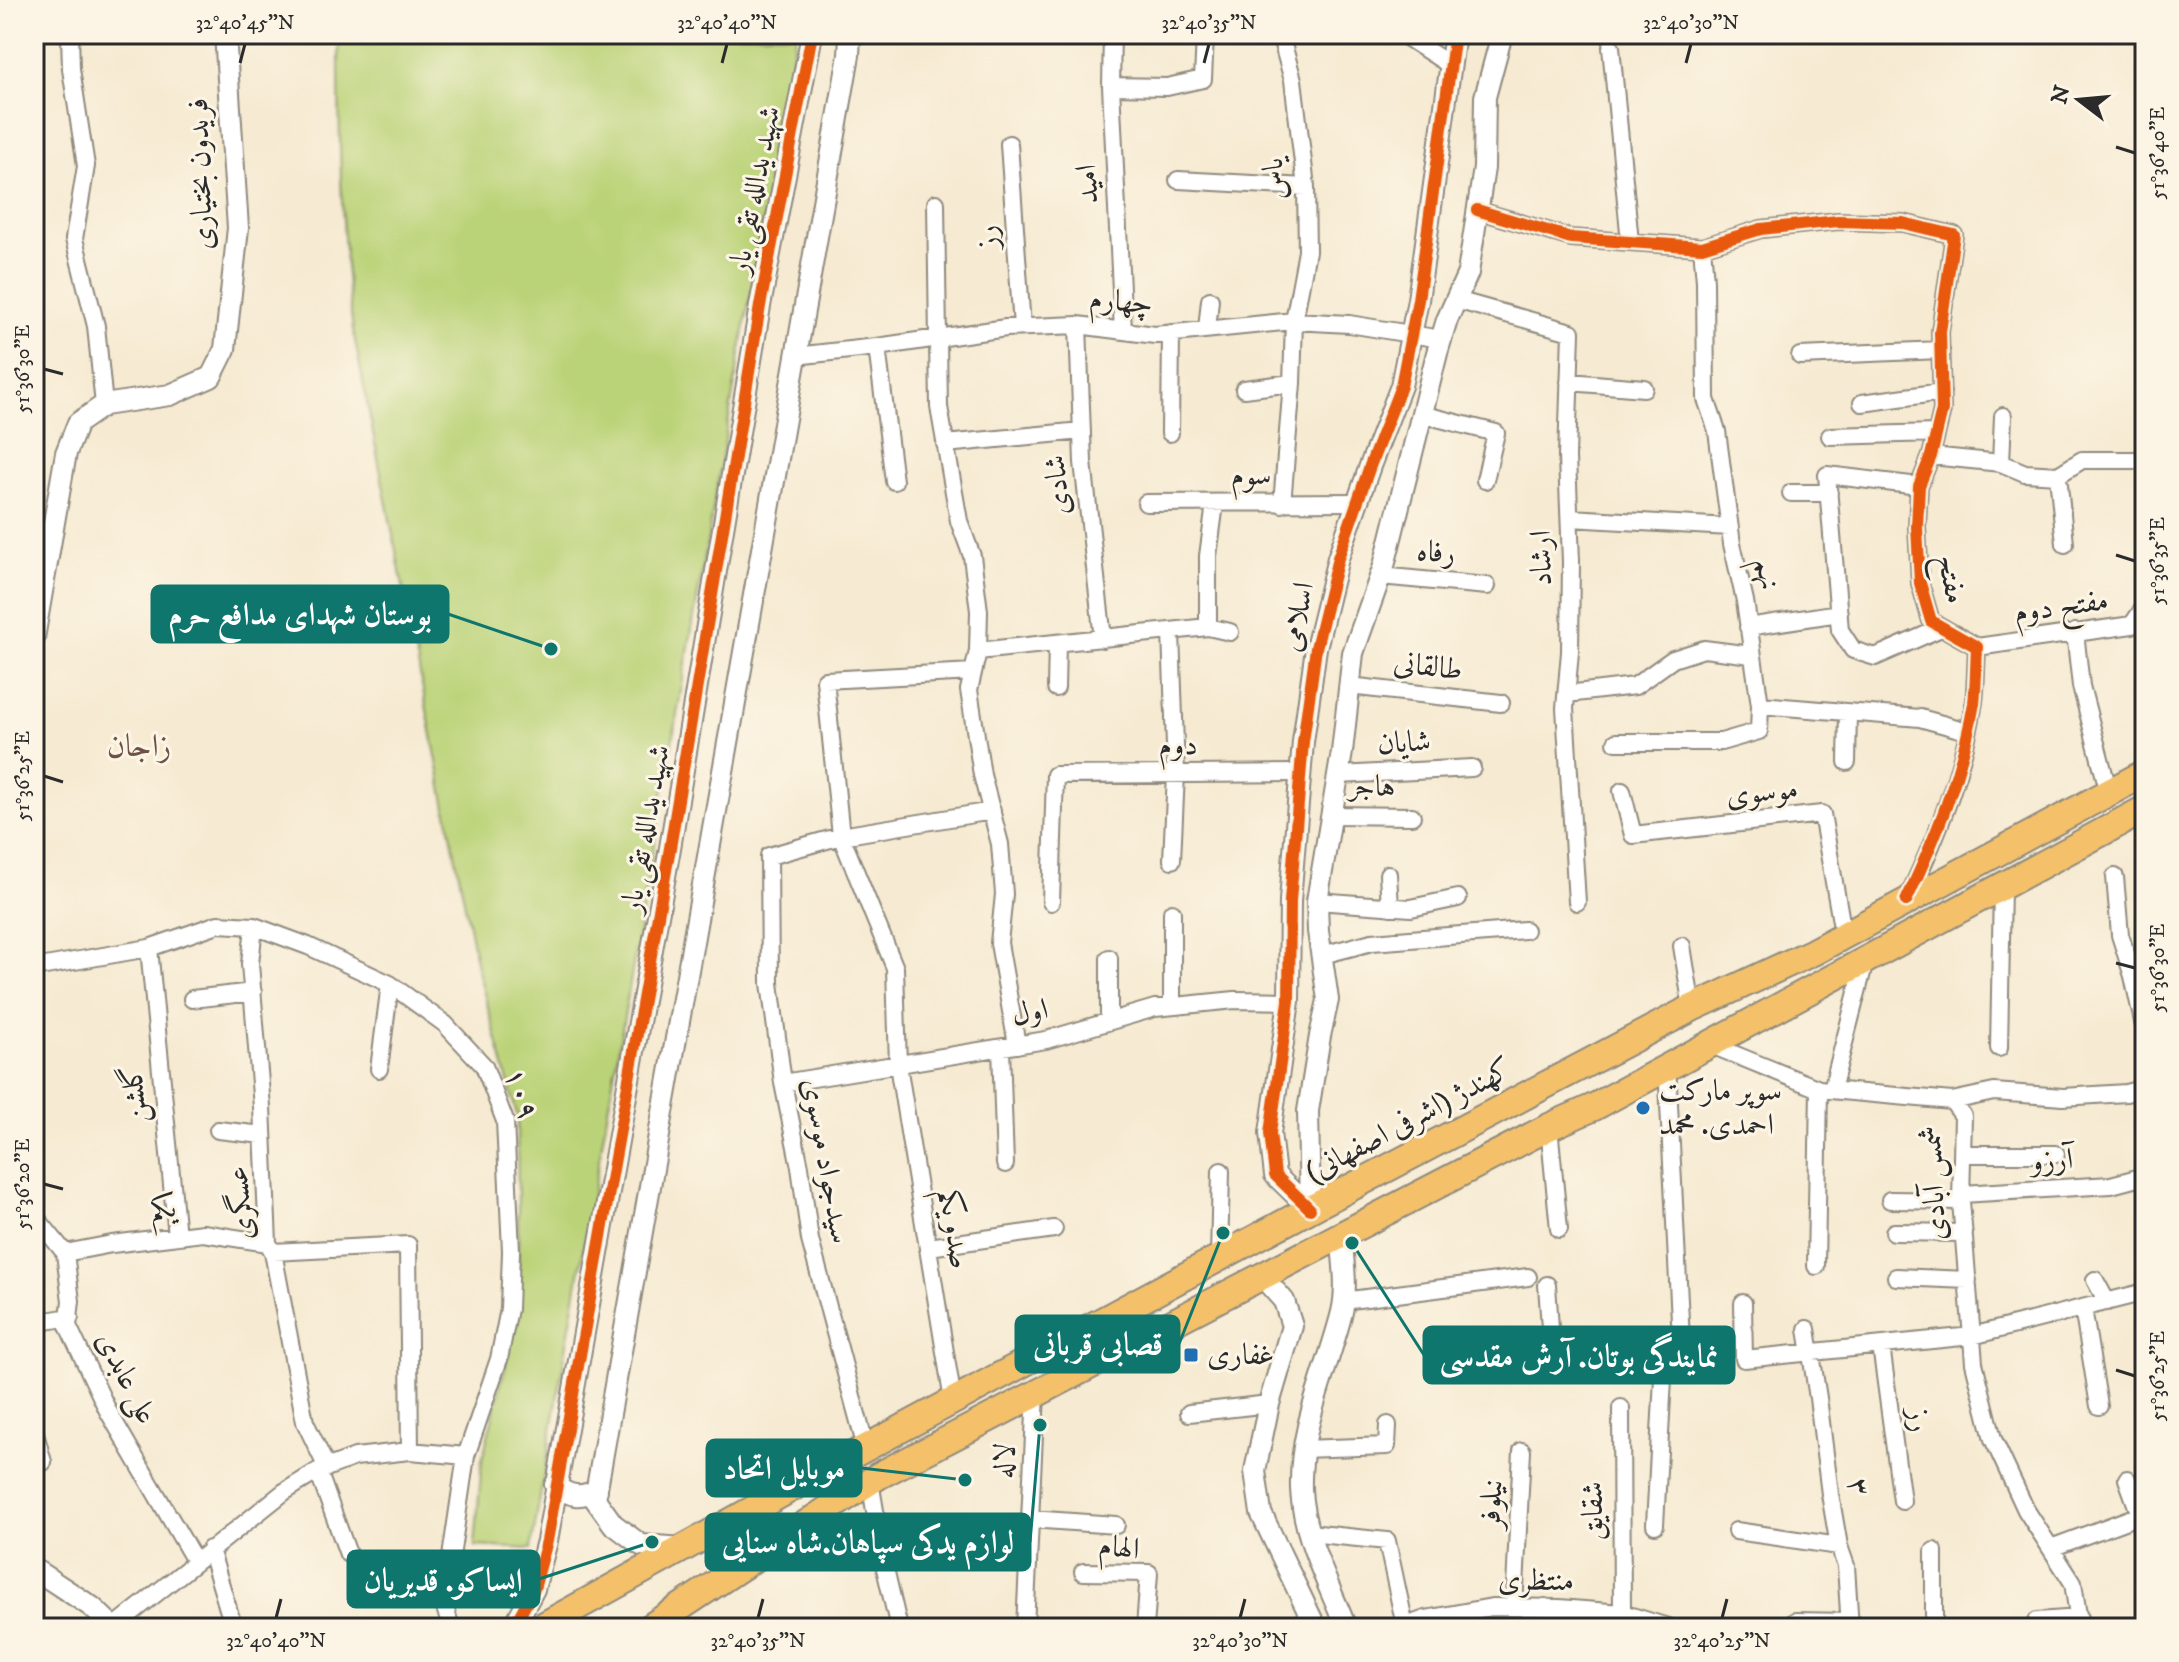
<svg xmlns="http://www.w3.org/2000/svg" width="2179" height="1662" font-family="'IM FELL DW Pica',Amiri,serif">
<style>
.green{fill:#bbd378;stroke:#737f52;stroke-width:2}
.lines{fill:none;stroke-linecap:round;stroke-linejoin:round}
.minor-casing{stroke:#908a7e;stroke-width:20}
.tertiary-casing{stroke:#908a7e;stroke-width:24}
.primary-casing{stroke:#908a7e;stroke-width:30}
.minor{stroke:#fff;stroke-width:16}
.tertiary{stroke:#fff;stroke-width:20}
.primary{stroke:#f4c16a;stroke-width:26}
.cycleway-casing{stroke:#fcf5e5;stroke-width:17}
.cycleway{stroke:#e8590c;stroke-width:12}
.ticks{fill:none;stroke:#2b2b2b;stroke-width:3}
.poi-dot{fill:#1f6fb2;stroke:#fcf5e5;stroke-width:3}
.labels{text-anchor:middle;dominant-baseline:central;stroke-width:6;stroke-linejoin:round;paint-order:stroke}
.street-label{font-size:30px;fill:#2b2b2b;stroke:#fcf5e5}
.poi-label{font-size:30px;fill:#2b2b2b;stroke:#fcf5e5;text-anchor:start}
.neighbourhood-label{font-size:32px;fill:#6d5245;stroke:#fcf5e5}
.leader{fill:none;stroke:#0f766e;stroke-width:3}
.callout-dot{fill:#0f766e;stroke:#fcf5e5;stroke-width:3}
.callout{fill:#0f766e;stroke:#0f766e;stroke-width:3}
.callout-label{font-size:32px;text-anchor:middle;font-weight:bold;fill:#fff}
.neatline{fill:none;stroke:#2b2b2b;stroke-width:3}
.ticks-label{font-size:20px;text-anchor:middle;fill:#2b2b2b}
</style>
<rect width="100%" height="100%" fill="#fcf5e5"/>
<filter id="ink" filterUnits="userSpaceOnUse"><feTurbulence type="fractalNoise" baseFrequency=".0125" numOctaves="2"/><feDisplacementMap in="SourceGraphic" scale="16" xChannelSelector="R" yChannelSelector="G"/><feConvolveMatrix kernelMatrix="1 2 1 2 8 2 1 2 1" color-interpolation-filters="sRGB"/></filter>
<filter id="wash" filterUnits="userSpaceOnUse"><feTurbulence type="fractalNoise" baseFrequency=".006" numOctaves="4" result="noise"/><feDisplacementMap in="SourceGraphic" scale="32" xChannelSelector="R" yChannelSelector="G"/><feGaussianBlur stdDeviation="1.8" result="paint"/><feColorMatrix in="noise" values="0 0 0 0 0 0 0 0 0 0 0 0 0 0 0 0 0 1.4 0 .05"/><feComposite in="paint" operator="in"/></filter>
<g filter="url(#wash)">
<rect width="100%" height="100%" fill="#f6ead2"/>
<!-- green -->
<path class="green" d="M339,34H796L531,1549L475,1546L482,1460L519,1312L517,1115L477,967L353,330C340,231 339,133 339,34Z"/>
</g>
<g filter="url(#ink)">
<g class="lines">
<defs>
<path id="minor" d="M70,34L71,69L86,166L74,239L96,326L104,405
M1112,34L1111,86L1123,331
M1280,34L1293,80L1306,187L1307,251L1294,321L1292,383L1282,504
M1402,34L1450,65
M1611,47L1630,242
M1111,86L1167,87L1203,79L1205,35L1209,34
M1009,144L1022,327
M1178,180L1306,187
M936,203L939,407L959,521L972,556L979,611L978,651L969,690L982,775L1000,844L1004,894L999,943L1017,1045
M1477,210L1571,238L1702,247L1761,229L1838,221L1903,223L1954,235L1940,332L1942,410L1931,456L1919,486L1917,527L1920,583L1931,621L1977,647C1976,665 1976,685 1974,702C1963,772 1937,836 1907,899
M1702,247L1705,281L1706,399L1717,431L1732,544L1745,601L1760,705L1920,718L1967,731
M1456,300L1571,332L1567,457L1571,561L1570,652L1565,708L1577,902
M1078,325L1083,462L1103,639
M1207,329L1210,300
M877,347L894,481
M795,356L877,347L1006,328L1078,325L1155,335L1294,321L1349,324L1441,339
M1800,356L1941,350
M1569,382L1644,388
M1244,389L1292,383
M1862,403L1942,392
M1421,414L1496,433L1485,480
M1170,433L1171,333
M1830,436L1936,433
M945,444L1082,431
M1931,456L2001,463L2025,473L2058,475L2082,460H2145
M2001,463L2003,416
M2058,475L2065,544
M1919,486L1827,475L1840,630L1853,650L1875,657L1941,628
M1791,493H1829
M1146,503L1357,502
M1570,518L1730,527
M1380,576L1487,586
M1208,627V556L1215,504
M1748,627L1839,613
M1171,632L1176,774L1172,860
M2075,632L2081,686L2109,793
M1977,647L2132,625L2145,606
M978,651L1208,627L1230,632
M1349,686L1501,703
M1056,688L1057,643
M1567,694L1635,686L1673,659L1704,649L1751,655
M1616,742H1721L1759,731L1760,705
M1847,762L1848,713
M1339,775L1472,768
M1622,791L1633,835L1822,814L1843,933
M1332,815L1412,816
M1388,874L1390,907
M2115,877L2120,935L2133,976L2145,1031
M1317,901L1411,908L1458,898
M1051,902L1055,775L1301,773
M254,926L250,964L262,1107L268,1243L273,1252L305,1422L327,1468
M1682,946L1692,1008
M149,948L177,1236
M1322,955L1372,942L1525,930
M1109,958V1021
M34,968L149,948L218,924L254,926L308,946L390,984L445,1024L484,1066L505,1121L511,1251L509,1309L499,1359L466,1456L444,1604L451,1628
M192,999L253,992
M1172,1006V912
M1709,1044L1819,1089L1952,1101L1963,1116L1961,1201L1974,1363L1993,1439L2026,1510L2073,1583L2080,1628
M1001,1048L1005,1164
M1999,1048L2002,887
M379,1069L390,984
M783,1083L1046,1040L1155,1008L1235,1000L1289,1001
M1832,1090L1865,961
M1952,1101L1994,1092L2063,1097L2126,1093L2145,1088
M1549,1127L1559,1229
M218,1130L263,1135
M1963,1154H2056
M1962,1194L2111,1185L2145,1176
M1890,1200L1961,1201
M34,1215L65,1253L71,1301L68,1326L108,1411L195,1561
M1894,1232L1964,1233
M929,1247L1054,1229
M273,1252L408,1245L410,1451
M65,1253L112,1244L203,1233L268,1243
M1219,1259L1221,1171
M1816,1266L1819,1089
M1896,1277L1968,1280
M2095,1280L2107,1302
M1547,1285L1552,1356L1682,1360L1667,1065
M1343,1301L1528,1277
M1743,1303L1744,1359L1972,1336L2145,1292
M2083,1308L2099,1406
M34,1323L70,1317
M1807,1329L1818,1398L1830,1494L1839,1546L1846,1566L1850,1628
M1881,1346L1902,1501
M953,1401L898,1065L895,968L841,836L825,680L973,672
M1621,1408L1622,1613
M1189,1413L1269,1404
M34,1430L43,1462L34,1464
M866,1448L810,1240L800,1167L783,1083L770,983L769,856L841,836L992,811
M1302,1449L1387,1446L1388,1425
M318,1471L348,1554
M870,1481L884,1564L899,1628
M1030,1519L1116,1525
M1655,1525L1664,1360
M1736,1531L1839,1546
M1309,1533L1387,1541L1405,1626
M2051,1548L2140,1515L2127,1479
M210,1549L232,1622
M1934,1551V1628
M884,1564L961,1551
M1083,1572L1149,1573L1145,1628
M1514,1607L1522,1451
M1795,1621L1849,1622
M2037,1621L2080,1618
M114,1627L284,1492L318,1471L355,1457L410,1451L466,1456
M1025,1628L1036,1392
M1401,1628L1425,1619L1492,1607L1559,1608L1622,1613L1671,1628
M1545,1628V1607"/>
<path id="tertiary" d="M34,638L66,453L78,423L104,405L170,395L211,377L225,349L238,228L225,34
M1310,1209L1275,1175L1270,1133L1289,1001L1290,901L1303,742L1316,648L1338,558L1370,466L1401,386L1418,300L1455,34
M1310,1209L1308,1111L1320,1036L1328,1000L1318,931L1317,901L1342,752L1353,653L1384,566L1437,353L1447,320L1468,273L1484,168L1485,97L1502,34
M1341,1234C1343,1259 1348,1287 1342,1312C1327,1372 1299,1427 1301,1489C1303,1537 1329,1584 1346,1628
M1261,1275L1284,1301L1292,1326L1269,1404L1255,1471L1261,1513L1316,1628
M555,1485C570,1497 580,1498 597,1490
M684,1548L641,1545L613,1524L595,1499L849,55L850,34
M34,1569L92,1607L114,1628
M513,1628L534,1589L547,1541L670,848L760,306L812,34"/>
<path id="primary" d="M539,1628L819,1473L1310,1209L1692,1008L1813,952L2145,773
M649,1628L878,1476L1549,1127L1594,1107L2145,809"/>
</defs>
<!-- minor casing -->
<use href="#minor" class="minor-casing"/>
<!-- tertiary casing -->
<use href="#tertiary" class="tertiary-casing"/>
<!-- primary casing -->
<use href="#primary" class="primary-casing"/>
<!-- minor -->
<use href="#minor" class="minor"/>
<!-- tertiary -->
<use href="#tertiary" class="tertiary"/>
<!-- primary -->
<use href="#primary" class="primary"/>
<defs>
<path id="cycleway" d="M1477,210L1571,238L1702,247L1761,229L1838,221L1903,223L1954,235L1940,332L1942,410L1931,456L1919,486L1917,527L1920,583L1931,621L1977,647C1976,665 1976,685 1974,703C1962,773 1936,837 1906,901
M1310,1209L1275,1175L1270,1133L1289,1001L1290,901L1303,742L1316,648L1338,558L1370,466L1401,386L1418,300L1455,34
M513,1628L534,1589L547,1541L670,848L760,306L812,34"/>
</defs>
<!-- cycleway casing -->
<use href="#cycleway" class="cycleway-casing"/>
<!-- cycleway -->
<use href="#cycleway" class="cycleway"/>
</g>
</g>
<!-- ticks -->
<path class="ticks" d="M240,63L245,44M722,63L727,44M1204,63L1209,44M1686,63L1691,44M2116,147L2135,153M44,369L63,374M2116,555L2135,561M44,776L63,782M2116,963L2135,968M44,1184L63,1189M2116,1370L2135,1376M276,1618L281,1599M758,1618L763,1599M1240,1618L1245,1599M1722,1618L1727,1599"/>
<!-- markers -->
<g class="poi-dot">
<circle cx="1643" cy="1108" r="8"/>
<rect x="1183" y="1347" width="16" height="16" rx="4"/>
</g>
<g class="labels">
<!-- street labels -->
<g class="street-label">
<text transform="translate(201 174) rotate(-92)">فریدون بختیاری</text>
<text transform="translate(1275 179) rotate(-95)">یاس</text>
<text transform="translate(1088 184) rotate(-94)">امید</text>
<text transform="translate(755 190) rotate(-79)">شهید یدالله تقی یار</text>
<text transform="translate(988 237) rotate(-94)">رز</text>
<text transform="translate(1121 302) rotate(5)">چهارم</text>
<text transform="translate(1251 476) rotate(-1)">سوم</text>
<text transform="translate(1058 485) rotate(-95)">شادی</text>
<text transform="translate(1436 553) rotate(5)">رفاه</text>
<text transform="translate(1542 558) rotate(-91)">ارشاد</text>
<text transform="translate(1767 574) rotate(79)">نهم</text>
<text transform="translate(1951 579) rotate(79)">مفتح</text>
<text transform="translate(2061 607) rotate(-8)">مفتح دوم</text>
<text transform="translate(1298 617) rotate(-78)">اسلامی</text>
<text transform="translate(1428 667) rotate(7)">طالقانی</text>
<text transform="translate(1404 743) rotate(-3)">شایان</text>
<text transform="translate(1178 746) rotate(-1)">دوم</text>
<text transform="translate(1372 787) rotate(1)">هاجر</text>
<text transform="translate(1762 793) rotate(-6)">موسوی</text>
<text transform="translate(646 829) rotate(-80)">شهید یدالله تقی یار</text>
<text transform="translate(1030 1013) rotate(-12)">اول</text>
<text transform="translate(135 1094) rotate(-96)">گلشن</text>
<text transform="translate(521 1094) rotate(72)">۱۰۹</text>
<text transform="translate(1409 1121) rotate(-28)">کهندژ (اشرفی اصفهانی)</text>
<text transform="translate(826 1161) rotate(80)">سیدجواد موسوی</text>
<text transform="translate(2052 1161) rotate(-4)">آرزو</text>
<text transform="translate(1934 1183) rotate(-93)">شمس آبادی</text>
<text transform="translate(241 1203) rotate(-95)">عسگری</text>
<text transform="translate(163 1209) rotate(-7)">یکم</text>
<text transform="translate(954 1229) rotate(81)">صدو یکم</text>
<text transform="translate(126 1378) rotate(63)">علی عابدی</text>
<text transform="translate(1919 1420) rotate(82)">رز</text>
<text transform="translate(1005 1461) rotate(-87)">لاله</text>
<text transform="translate(1858 1487) rotate(82)">۳</text>
<text transform="translate(1492 1504) rotate(-87)">نیلوفر</text>
<text transform="translate(1593 1511) rotate(-90)">شقایق</text>
<text transform="translate(1119 1548) rotate(6)">الهام</text>
<text transform="translate(1536 1581) rotate(1)">منتظری</text>
</g>
<!-- poi labels -->
<g class="poi-label">
<text x="1659" y="1091">سوپر مارکت<tspan x="1659" dy="34">احمدی. محمد</tspan></text>
<text x="1207" y="1355">غفاری</text>
</g>
<!-- neighbourhood labels -->
<g class="neighbourhood-label">
<text x="139" y="747">زاجان</text>
</g>
</g>
<!-- callouts -->
<path class="leader" d="M551 649L448 614M1223 1233L1179 1344M1352 1243L1424 1355M965 1480L861 1468M1040 1425L1030 1542M652 1542L539 1579"/>
<g class="callout-dot">
<circle cx="551" cy="649" r="8"/>
<circle cx="1223" cy="1233" r="8"/>
<circle cx="1352" cy="1243" r="8"/>
<circle cx="965" cy="1480" r="8"/>
<circle cx="1040" cy="1425" r="8"/>
<circle cx="652" cy="1542" r="8"/>
</g>
<g class="callout">
<rect x="152" y="586" width="296" height="56" rx="8"/>
<rect x="1016" y="1316" width="163" height="56" rx="8"/>
<rect x="1424" y="1327" width="310" height="56" rx="8"/>
<rect x="707" y="1440" width="154" height="56" rx="8"/>
<rect x="706" y="1514" width="324" height="56" rx="8"/>
<rect x="348" y="1551" width="191" height="56" rx="8"/>
</g>
<g class="callout-label">
<text x="300" y="625">بوستان شهدای مدافع حرم</text>
<text x="1098" y="1355">قصابی قربانی</text>
<text x="1579" y="1367">نمایندگی بوتان. آرش مقدسی</text>
<text x="784" y="1479">موبایل اتحاد</text>
<text x="868" y="1553">لوازم یدکی سپاهان.شاه سنایی</text>
<text x="443" y="1591">ایساکو. قدیریان</text>
</g>
<!-- margin -->
<rect width="2179" height="1662" fill="none" stroke="#fcf5e5" stroke-width="88"/>
<!-- north arrow -->
<g transform="translate(2079 100) rotate(286)" stroke="#fcf5e5" stroke-width="6" paint-order="stroke">
<path d="M0-6L14 30L0 20L-14 30Z" fill="#2b2b2b"/>
<text y="-12" font-size="22" font-weight="bold" text-anchor="middle" fill="#2b2b2b">N</text>
</g>
<rect x="44" y="44" width="2091" height="1574" class="neatline"/>
<g class="ticks-label">
<text x="245" y="29">32°40'45"N</text>
<text x="727" y="29">32°40'40"N</text>
<text x="1209" y="29">32°40'35"N</text>
<text x="1691" y="29">32°40'30"N</text>
<text transform="translate(2157 153) rotate(-90)" y="7">51°36'40"E</text>
<text transform="translate(22 369) rotate(-90)" y="7">51°36'30"E</text>
<text transform="translate(2157 561) rotate(-90)" y="7">51°36'35"E</text>
<text transform="translate(22 776) rotate(-90)" y="7">51°36'25"E</text>
<text transform="translate(2157 968) rotate(-90)" y="7">51°36'30"E</text>
<text transform="translate(22 1184) rotate(-90)" y="7">51°36'20"E</text>
<text transform="translate(2157 1376) rotate(-90)" y="7">51°36'25"E</text>
<text x="276" y="1647">32°40'40"N</text>
<text x="758" y="1647">32°40'35"N</text>
<text x="1240" y="1647">32°40'30"N</text>
<text x="1722" y="1647">32°40'25"N</text>
</g>
</svg>
